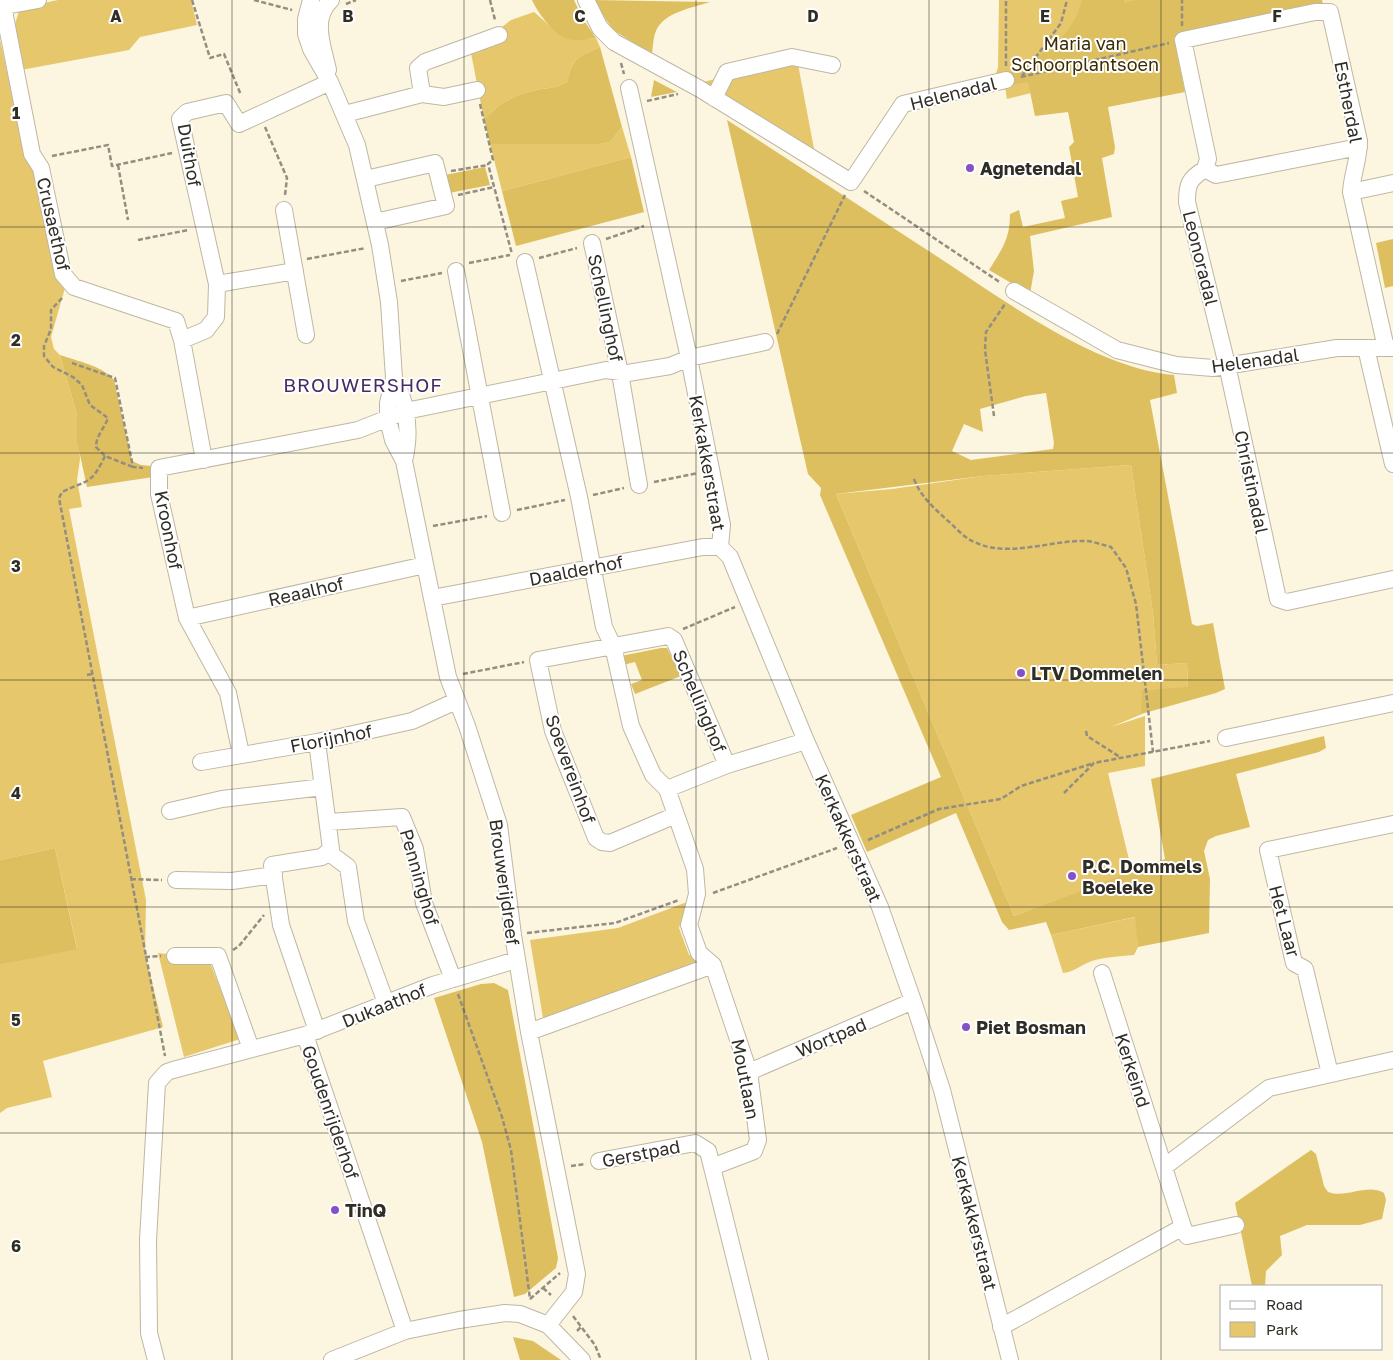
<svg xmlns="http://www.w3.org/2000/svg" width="1393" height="1360" font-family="'Golos Text',sans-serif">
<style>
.green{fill:#e6c76b}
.forest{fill:#debf60;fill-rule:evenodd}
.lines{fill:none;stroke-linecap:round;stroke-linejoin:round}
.minor-casing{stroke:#beb7a3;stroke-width:18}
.path{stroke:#938e80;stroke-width:2.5;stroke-dasharray:5 2.5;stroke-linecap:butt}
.minor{stroke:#fff;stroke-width:16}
.grid{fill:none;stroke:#302d25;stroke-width:1;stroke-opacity:0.55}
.poi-dot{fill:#8650c8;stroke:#fff;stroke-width:2}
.labels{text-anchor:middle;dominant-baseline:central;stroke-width:4;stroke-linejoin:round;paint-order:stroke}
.park-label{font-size:18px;fill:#3a2d03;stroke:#fff}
.street-label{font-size:18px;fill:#302d25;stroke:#fff}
.poi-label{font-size:18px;font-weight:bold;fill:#302d25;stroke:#fff;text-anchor:start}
.neighbourhood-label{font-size:19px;letter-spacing:1px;fill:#452c66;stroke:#fff}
.grid-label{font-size:16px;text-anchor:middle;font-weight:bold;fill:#302d25;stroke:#fff;stroke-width:4;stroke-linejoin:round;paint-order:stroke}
</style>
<rect width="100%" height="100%" fill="#fcf5df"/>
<!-- green -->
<path class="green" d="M58,0H191L197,25L140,37L129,50L21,70L14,27L20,8Z
M999,0H1321L1170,34L1069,105L1039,91L1007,99L1003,74L995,77L998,67Z
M534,12C560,34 561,42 596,38L600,47C577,57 573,58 567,82C557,88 547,88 536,90C514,95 499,103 484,120L471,53L491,31L502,27L511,20Z
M0,40L27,162L34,166L65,288L51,337L54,349L60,355L77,415L80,459L77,480L82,507L69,509L146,900L145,954L163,1027L43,1061L52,1097L7,1108L0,1113V965L77,948L55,848L0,860Z
M797,59L815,154L699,83Z
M622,127L631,157L502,191L490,144H600L610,142Z
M1131,465L1153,613L1157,665L1187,663L1188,688L1142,690V714L1111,727L1145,716V766L1108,773L1132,872L1014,916L836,494L892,489L983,476Z
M687,902L679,928L689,955L695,957L700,967L544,1024L530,940L618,928Z
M1136,917L1138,947L1134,955C1122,956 1108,957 1095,960C1083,963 1075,972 1063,973L1051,935Z
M158,953L205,958L209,960L240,1039L184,1057Z"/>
<!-- forest -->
<path class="forest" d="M532,0H574L583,19L596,38C586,39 575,42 565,38C553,33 537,12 532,0Z
M593,0L710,2C692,8 664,12 656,31C653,38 653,47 652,54L613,30Z
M1082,0H1124V3L1136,0H1322L1323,4L1174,37L1185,92L1108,107L1115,147L1114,154L1102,158L1112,217L1030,236L1034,271L1030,294L989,270C1002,249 1010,239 1010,214L1019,210L1023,227L1065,218L1061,201L1078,197L1069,147L1074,142L1068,112L1035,116L1028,82L997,87L995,77C1032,61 1072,43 1082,0Z
M600,47L622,127L610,142L600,144H490L484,120C499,103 514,95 536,90C547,88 557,88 567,82C573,58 577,57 600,47Z
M654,80L677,92L651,97Z
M727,120C799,166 870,213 941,259C1005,301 1097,369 1174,375L1177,393L1150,400L1192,624L1197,626L1213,623L1225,689L1216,693L1141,714L1142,690L1188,687L1187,663L1157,665L1153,613L1131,465L983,476L836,494L1014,916L1165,859L1151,779L1324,736L1326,748L1319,752L1236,774L1250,827L1216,836L1208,840L1204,851L1210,879L1209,933L1138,947L1135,917L1051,935L1046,922L1009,930L1002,922L956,813L867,852L851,815L941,777L820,495L821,488L808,474ZM1046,393L1054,443L1053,449L971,460L952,451L964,424L983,432L980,409L1026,396Z
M631,157L644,212L516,246L502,191Z
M485,167L490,185L449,193L445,175Z
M1393,239V286L1385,288L1376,243Z
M60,355C77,361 103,366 114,380L132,461L141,465L162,467L153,477L87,487L77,441V415Z
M661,648H667L681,676L635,694L631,684L642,680L635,662L623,665L621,656Z
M55,848L77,949L0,965V860Z
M494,983L508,990L558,1258L556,1268L525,1294L514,1297L482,1142L434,998L481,984Z
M1311,1150L1316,1154L1324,1186L1328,1192C1346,1199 1367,1183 1384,1193L1386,1200L1382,1219L1360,1225H1307L1280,1236L1282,1255L1266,1271L1265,1286H1252L1235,1203Z
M513,1337L533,1341L561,1360H520Z"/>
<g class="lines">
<defs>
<path id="minor" d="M311,0L306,19V34L311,49L330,82L357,145L380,245L389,302L394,378L388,403V419L393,440L404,461L448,677L467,726L499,825L513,935L529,1032L577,1274L574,1292L548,1325L582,1360
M586,0L600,28L614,42L700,89L851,182L903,104L1006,80
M3,6L32,154L41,168L63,274L74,287L176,321L182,340L204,460
M0,7L38,0
M328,70C323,47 311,18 331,0
M629,88L689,358L722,525L720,547L730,557L806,741L880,907L913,1001L942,1090L1010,1360
M422,94L444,97L477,90
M714,98L727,72L792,57L832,65
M345,114L422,94L418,68L425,62L499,35
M1205,169L1216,175L1359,147
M366,179L435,163L446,206L375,222
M1351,192L1393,183
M284,210L306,335
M592,243L620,373L639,485
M525,262L579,497L604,627L613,646L631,726L653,775L667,789L695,869L697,894L689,925L699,953L713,965
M456,271L502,513
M217,284L295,271
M1014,291L1117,350L1176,365L1213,368L1337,348H1393
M182,340L206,330L216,317L217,284L180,119L187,112L226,103L239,124L330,82
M1366,348L1393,464
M1386,348L1351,192C1352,175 1359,159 1359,141L1330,12H1315L1183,40L1208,159L1205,169C1189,179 1187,184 1187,202L1227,365L1278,599L1287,602L1393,579
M394,378C408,405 411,432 404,461
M432,598L703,547H720
M187,618L425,565
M1226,738L1393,703
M317,742L331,849L322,857L272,865L281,925L317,1031
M241,754L228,693L187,618L159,494V468L358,430L406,411L606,370L628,373L670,366L689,358L765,342
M201,762L317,742L412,721L456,701
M667,789L727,765L806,741
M170,811L222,799L323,787
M676,815L610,843L602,842L596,838L553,731L538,660L668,636L674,640L727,765
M329,822L402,817L415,849L424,903L453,979
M328,852L348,867L356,921L386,1003
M176,880L232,881L274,875
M175,956H218L251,1049
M1102,973L1183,1227L1187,1236L1236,1225
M529,1032L713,965L749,1072L758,1140L754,1151L712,1167L760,1360
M305,1035L405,1331
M749,1072L913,1001
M1330,1074L1305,969L1294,963L1268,850L1393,824
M599,1161L695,1143L708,1151L712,1167
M1164,1167L1269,1088L1393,1060
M1001,1327L1183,1227
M156,1360L149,1333L148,1240L157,1083L167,1072L173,1070L305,1035L433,985L516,960
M332,1360L405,1331L459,1320L505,1313L520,1314L548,1325"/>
</defs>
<!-- minor casing -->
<use href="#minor" class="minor-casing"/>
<!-- path -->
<path class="path" d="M192,0L210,58L224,54L241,95
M254,0L292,10
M490,0L495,20
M346,4L356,0
M1182,26V0
M621,63L624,74
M1006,66V0
M1022,76L1061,23L1067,0
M1021,77L1169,43
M647,101L678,94
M480,104L493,160L488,164L512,254
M265,127L287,178L285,195
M52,156L108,145L112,166L172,153
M118,165L128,220
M451,171L488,165
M864,191L1001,283
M458,195L494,187
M606,239L644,226
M138,240L188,230
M539,258L577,248
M307,259L366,248
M469,263L510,255
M401,281L442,273
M62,298L51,310V329L44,346V356L53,367L73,377L82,385L90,405L108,418C104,429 96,436 96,447L105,456L133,467
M777,334L845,195
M72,363L115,378L133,467L143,468
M994,416L985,350L986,332L1005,304
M105,456C91,485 89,479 62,492L59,498L165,1056
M914,479C921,497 933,507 947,520C954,526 960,533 967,538C1003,561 1047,540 1085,541C1093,541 1102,545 1111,547L1126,568L1136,604L1153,752
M654,482L698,473
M593,495L624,488
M517,510L565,500
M433,526L487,516
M683,629L735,607
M463,674L524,662
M87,675L92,674
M1086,731L1087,736L1120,757
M1064,793L1094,763L1210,741
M868,840L939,809L1001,799L1021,786L1094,763
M131,879L162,880
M713,893L837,848
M527,933L615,923L679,900
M233,950L239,946L264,915
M145,957L161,956
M458,994L502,1117L511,1150L530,1299
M571,1166L586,1164
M543,1288L551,1295
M530,1299L560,1273
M573,1316L595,1345L601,1360
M577,1331L582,1326"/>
<!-- minor -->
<use href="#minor" class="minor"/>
</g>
<!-- grid -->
<path class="grid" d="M232,0V1360M464,0V1360M696,0V1360M929,0V1360M1161,0V1360M0,227H1393M0,453H1393M0,680H1393M0,907H1393M0,1133H1393"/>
<!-- markers -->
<g class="poi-dot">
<circle cx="970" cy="168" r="5"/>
<circle cx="1021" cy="673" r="5"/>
<circle cx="1072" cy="876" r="5"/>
<circle cx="966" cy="1027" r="5"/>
<circle cx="335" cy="1210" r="5"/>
</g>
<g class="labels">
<!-- park labels -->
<g class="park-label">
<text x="1085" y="43">Maria van<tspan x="1085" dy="21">Schoorplantsoen</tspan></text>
</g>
<!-- street labels -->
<g class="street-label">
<text transform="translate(953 93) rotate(-14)">Helenadal</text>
<text transform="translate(1349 102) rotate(79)">Estherdal</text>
<text transform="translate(190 155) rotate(80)">Duithof</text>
<text transform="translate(54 224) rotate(77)">Crusaethof</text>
<text transform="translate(1201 258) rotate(76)">Leonoradal</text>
<text transform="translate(606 308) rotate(78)">Schellinghof</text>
<text transform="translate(1255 360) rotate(-8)">Helenadal</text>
<text transform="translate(708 463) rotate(80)">Kerkakkerstraat</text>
<text transform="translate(1252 482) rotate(78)">Christinadal</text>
<text transform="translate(169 530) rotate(79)">Kroonhof</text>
<text transform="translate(576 570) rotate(-11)">Daalderhof</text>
<text transform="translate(306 591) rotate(-13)">Reaalhof</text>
<text transform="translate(700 701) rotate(67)">Schellinghof</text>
<text transform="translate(331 738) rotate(-11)">Florijnhof</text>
<text transform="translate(571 769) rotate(70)">Soevereinhof</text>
<text transform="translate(849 838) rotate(66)">Kerkakkerstraat</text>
<text transform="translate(420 877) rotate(74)">Penninghof</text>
<text transform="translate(505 882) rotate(82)">Brouwerijdreef</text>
<text transform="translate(1285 921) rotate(75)">Het Laar</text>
<text transform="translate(384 1005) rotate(-22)">Dukaathof</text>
<text transform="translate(831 1037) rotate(-23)">Wortpad</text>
<text transform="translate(1133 1070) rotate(72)">Kerkeind</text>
<text transform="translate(746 1079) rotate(79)">Moutlaan</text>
<text transform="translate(331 1112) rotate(71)">Goudenrijderhof</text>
<text transform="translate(641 1153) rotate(-11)">Gerstpad</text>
<text transform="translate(975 1223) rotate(76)">Kerkakkerstraat</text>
</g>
<!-- poi labels -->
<g class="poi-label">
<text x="980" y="168">Agnetendal</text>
<text x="1031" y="673">LTV Dommelen</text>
<text x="1082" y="866">P.C. Dommels<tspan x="1082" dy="21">Boeleke</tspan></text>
<text x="976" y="1027">Piet Bosman</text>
<text x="345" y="1210">TinQ</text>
</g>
<!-- neighbourhood labels -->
<g class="neighbourhood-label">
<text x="363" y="384">BROUWERSHOF</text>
</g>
</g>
<g class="grid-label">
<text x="116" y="22">A</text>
<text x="348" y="22">B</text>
<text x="580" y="22">C</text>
<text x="813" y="22">D</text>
<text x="1045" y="22">E</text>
<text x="1277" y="22">F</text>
<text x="16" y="119">1</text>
<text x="16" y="346">2</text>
<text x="16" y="572">3</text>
<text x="16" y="799">4</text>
<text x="16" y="1026">5</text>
<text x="16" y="1252">6</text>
</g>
<!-- legend -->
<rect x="1220" y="1285" width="162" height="65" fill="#ffffff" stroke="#acaba8"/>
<rect x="1230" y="1301" width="25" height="8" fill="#ffffff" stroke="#acaba8"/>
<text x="1266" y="1310" font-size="15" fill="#302d25">Road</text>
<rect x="1230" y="1322" width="25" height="15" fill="#e6c76b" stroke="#acaba8"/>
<text x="1266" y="1335" font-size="15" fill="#302d25">Park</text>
</svg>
